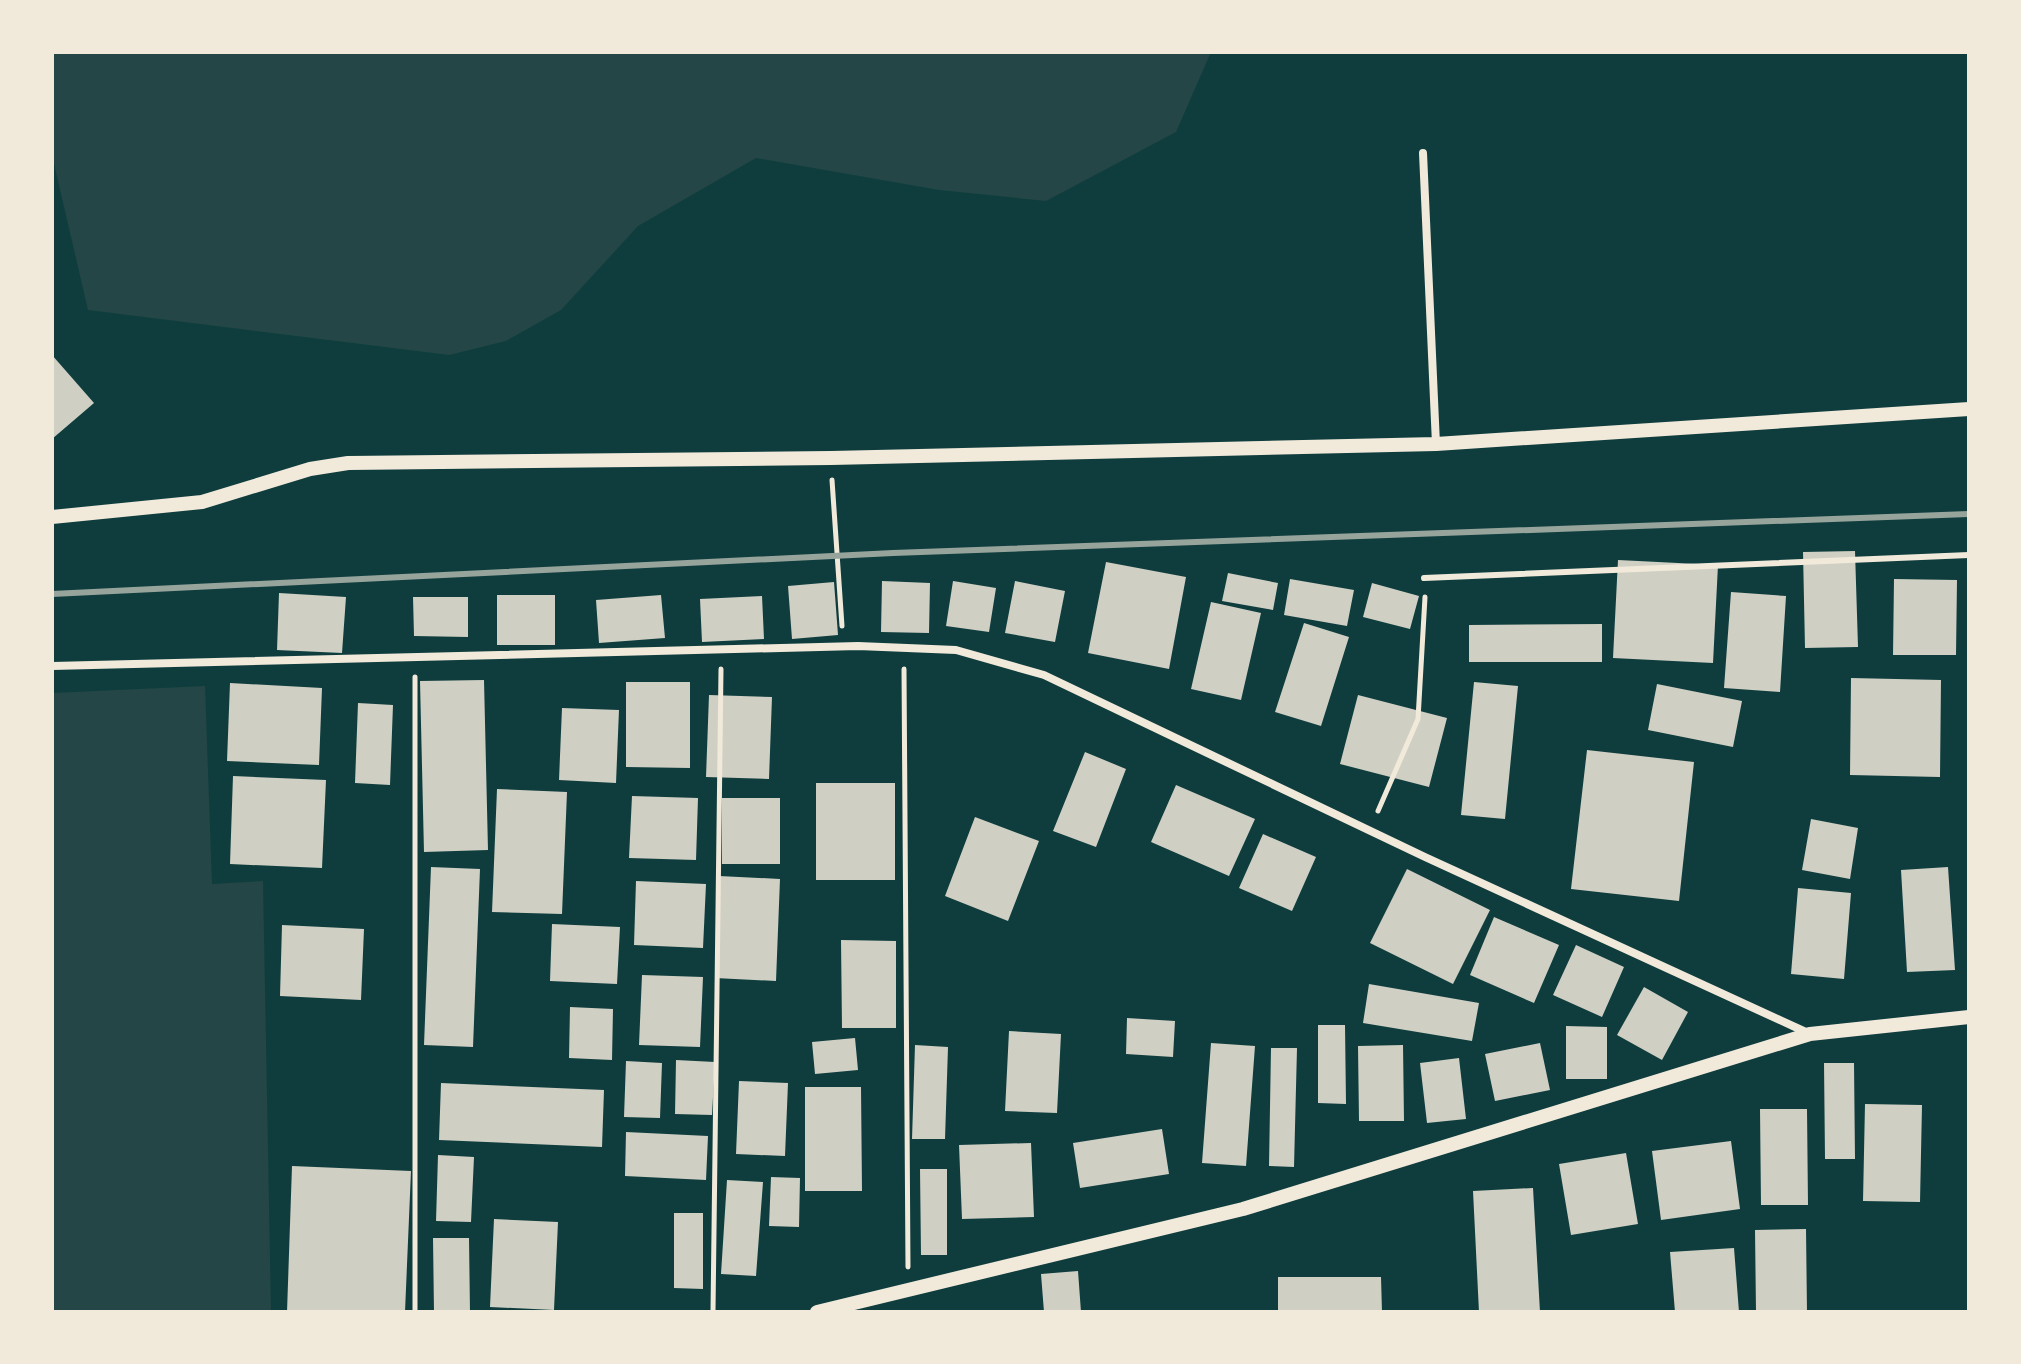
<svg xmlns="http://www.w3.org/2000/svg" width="2021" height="1364" font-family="Georgia,serif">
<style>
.green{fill:#244646}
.building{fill:#cfcfc3}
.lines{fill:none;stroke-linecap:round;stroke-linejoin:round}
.path{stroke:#f1e9da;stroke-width:5}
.service{stroke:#f1e9da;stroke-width:6}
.minor{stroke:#f1e9da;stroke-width:8}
.tertiary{stroke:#f1e9da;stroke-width:14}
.rail{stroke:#97a49c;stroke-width:6}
</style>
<rect width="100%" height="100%" fill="#0f3d3e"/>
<!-- green -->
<path class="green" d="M52,52H1211L1176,132L1046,201L939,190L756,158L638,226L561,310L506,341L449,355L88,310L52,155Z
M205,686L212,884L263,881L271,1312H52V693Z"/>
<!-- building -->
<path class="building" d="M52,355L94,403L52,439Z
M1855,551L1858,647L1805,648L1803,552Z
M1618,560L1718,565L1713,663L1613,658Z
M1106,562L1186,577L1169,669L1088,653Z
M1228,573L1278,583L1273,610L1222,601Z
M1290,579L1354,590L1347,626L1284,615Z
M1894,579L1957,580L1956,655H1893Z
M882,581L930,583L929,633L881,632Z
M953,581L996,588L989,632L946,626Z
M1015,581L1065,591L1055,642L1005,633Z
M834,582L838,635L792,639L788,586Z
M1372,583L1419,596L1410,629L1363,617Z
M1731,592L1786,596L1780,692L1724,688Z
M279,593L346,597L342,653L277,650Z
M497,595H555V645H497Z
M661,595L665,638L599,643L596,600Z
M762,596L764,639L702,642L700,599Z
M413,597H468V637L414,636Z
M1211,602L1261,613L1241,700L1191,689Z
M1304,623L1349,637L1321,726L1275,712Z
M1602,624V662H1469V625Z
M1851,678L1941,680L1940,777L1850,775Z
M484,680L488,850L424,852L420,681Z
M626,682H690V768L626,767Z
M1474,682L1518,686L1505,819L1461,815Z
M230,683L322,688L319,765L227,761Z
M1657,684L1742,701L1733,747L1648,730Z
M709,695L772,697L769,779L706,777Z
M1358,695L1447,718L1429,787L1340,764Z
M358,703L393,705L390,785L355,783Z
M562,708L619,710L616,783L559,780Z
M1587,750L1694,762L1679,901L1571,889Z
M1085,752L1126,769L1096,847L1053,831Z
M233,776L326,780L322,868L230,864Z
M816,783H895V880H816Z
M1176,785L1255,819L1229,876L1151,842Z
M497,789L567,792L562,914L492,912Z
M632,796L698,798L696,860L629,858Z
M722,798H780V864H722Z
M975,817L1039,841L1008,921L945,896Z
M1811,819L1858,828L1850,879L1802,870Z
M1263,834L1316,857L1292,911L1239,888Z
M431,867L480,869L473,1047L424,1045Z
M1948,867L1955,970L1907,972L1901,870Z
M1407,869L1490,910L1453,984L1370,943Z
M719,876L780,879L776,981L715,978Z
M636,881L706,884L703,948L634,945Z
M1798,888L1851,893L1844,979L1791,974Z
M1494,917L1559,945L1534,1003L1470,975Z
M552,924L620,927L617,984L550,981Z
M282,925L364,929L361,1000L280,996Z
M841,940L896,941V1028H842Z
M1576,945L1624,967L1602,1017L1553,995Z
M642,975L703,977L700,1047L639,1045Z
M1369,984L1479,1003L1472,1041L1363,1023Z
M1644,987L1688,1012L1662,1060L1617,1035Z
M570,1007L613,1009L612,1060L569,1058Z
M1127,1018L1175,1021L1173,1057L1126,1054Z
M1318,1025H1345L1346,1104L1318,1103Z
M1566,1026L1607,1027V1079H1566Z
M1009,1031L1061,1034L1057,1113L1005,1111Z
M855,1038L858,1070L815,1074L812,1042Z
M1211,1043L1255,1046L1246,1166L1202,1163Z
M1540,1043L1550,1090L1495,1101L1485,1054Z
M915,1045L948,1047L945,1139H912Z
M1403,1045L1404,1121H1359L1358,1046Z
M1271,1048H1297L1294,1167L1269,1166Z
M1459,1058L1466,1119L1427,1123L1420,1063Z
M676,1060L715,1062L712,1115L675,1114Z
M626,1061L662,1063L660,1118L624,1117Z
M1824,1063H1854L1855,1159H1825Z
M739,1081L788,1083L785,1156L736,1154Z
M441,1083L604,1090L602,1147L439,1140Z
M805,1087H861L862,1191H805Z
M1865,1104L1922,1105L1920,1202L1863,1201Z
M1760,1109H1807L1808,1205H1761Z
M1162,1129L1169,1174L1080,1188L1073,1143Z
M626,1132L708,1136L706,1180L625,1176Z
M1731,1141L1740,1209L1661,1220L1652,1151Z
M1031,1143L1034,1217L962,1219L959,1145Z
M1626,1153L1638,1224L1571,1235L1559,1164Z
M438,1155L474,1157L471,1222L436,1221Z
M292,1166L411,1171L405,1312H287Z
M920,1169H947V1255H921Z
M771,1177L800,1178L799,1227L769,1226Z
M727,1180L763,1182L756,1276L721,1274Z
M1533,1188L1540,1312H1479L1473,1191Z
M674,1213H703V1289L674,1288Z
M494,1219L558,1222L554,1310L490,1307Z
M1806,1229L1807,1312H1756L1755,1230Z
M433,1238H469L470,1312H434Z
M1734,1248L1739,1312H1675L1670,1252Z
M1078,1271L1081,1312H1044L1041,1274Z
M1278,1277H1381L1382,1312H1278Z"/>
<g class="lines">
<!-- path -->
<path class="path" d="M832,480L842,626
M904,669L908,1267
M415,677V1312
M1378,811L1418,719L1425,597
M713,1312L721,669"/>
<!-- service -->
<path class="service" d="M1424,578L1969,555"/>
<!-- minor -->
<path class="minor" d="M1423,153L1436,444
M52,666L858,646L956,650L1044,675L1425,857L1808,1033"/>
<!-- tertiary -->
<path class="tertiary" d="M52,517L202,502L310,469L348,463L831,458L1436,444L1969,409
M817,1312L1243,1209L1810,1034L1969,1017"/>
<!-- rail -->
<path class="rail" d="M52,594L893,553L1969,514"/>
</g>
<!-- border -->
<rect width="2021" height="1364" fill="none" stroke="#f1e9da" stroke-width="108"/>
</svg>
